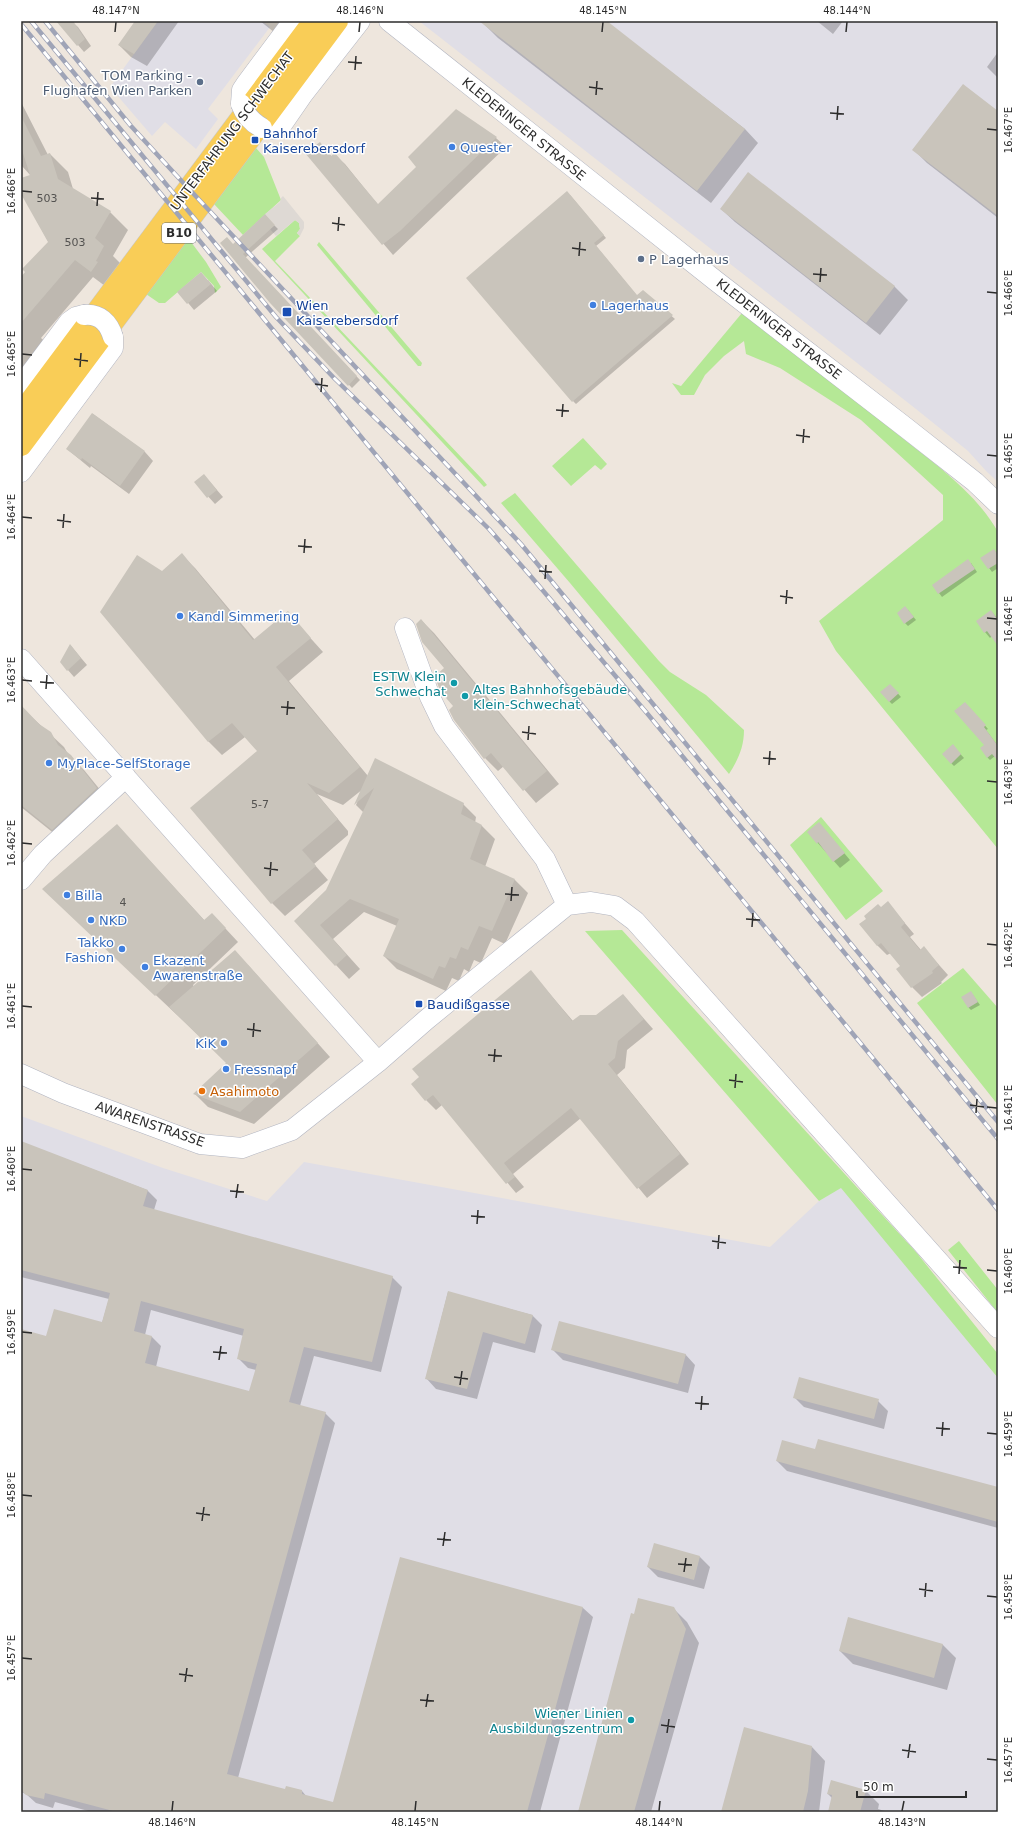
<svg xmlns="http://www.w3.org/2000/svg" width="1019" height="1833" font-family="'DejaVu Sans',sans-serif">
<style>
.industrial{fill:#e0dee6}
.green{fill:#b5e896}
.plaza{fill:#ded9d4}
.shadow{fill:#0003;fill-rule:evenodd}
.building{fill:#c9c4bb;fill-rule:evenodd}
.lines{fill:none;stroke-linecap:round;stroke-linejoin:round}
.minor-casing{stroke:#b1b4c0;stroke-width:21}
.major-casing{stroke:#c8c8c8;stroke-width:23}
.minor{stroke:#fff;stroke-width:20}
.major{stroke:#f9cd57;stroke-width:22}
.rail-casing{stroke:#9fa4b7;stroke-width:4.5}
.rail{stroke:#fff;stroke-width:3;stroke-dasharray:9;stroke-linecap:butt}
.minor-bridge-casing{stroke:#b1b4c0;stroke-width:21;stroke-linecap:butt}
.minor-bridge{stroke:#fff;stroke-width:20}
.ticks{fill:none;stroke:#2c2c2c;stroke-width:1.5}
.service-dot{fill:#5c6f8a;stroke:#fff;stroke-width:1.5}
.transit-dot{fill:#1a4fb4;stroke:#fff;stroke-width:1.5}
.shop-dot{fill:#3f7fe0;stroke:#fff;stroke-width:1.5}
.culture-dot{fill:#0f9aa8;stroke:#fff;stroke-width:1.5}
.food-dot{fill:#e8710a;stroke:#fff;stroke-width:1.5}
.labels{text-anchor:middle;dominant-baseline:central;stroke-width:3;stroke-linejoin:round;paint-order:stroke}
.number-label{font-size:11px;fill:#535250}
.shield{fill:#fff;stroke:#6b6b6b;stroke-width:1}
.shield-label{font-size:12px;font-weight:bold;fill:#2c2c2c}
.service-label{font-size:13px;fill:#4e5e75;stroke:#fff;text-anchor:end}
.street-label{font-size:13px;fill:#2c2c2c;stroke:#fff}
.transit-label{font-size:13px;fill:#164399;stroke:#fff;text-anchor:start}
.shop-label{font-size:13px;fill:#366cbe;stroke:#fff;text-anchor:start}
.culture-label{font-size:13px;fill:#0d838f;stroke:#fff;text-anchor:end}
.food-label{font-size:13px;fill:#c56008;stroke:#fff;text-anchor:start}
.neatline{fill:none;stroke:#2c2c2c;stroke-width:1.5}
.ticks-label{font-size:10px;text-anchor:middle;fill:#2c2c2c}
</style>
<rect width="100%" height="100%" fill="#eee6dd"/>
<!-- industrial -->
<path class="industrial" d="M158,21H262L270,27L208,109L218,119L196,149L165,122L152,136L110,87Z
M419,21H990L998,25V482L987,472L968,451L916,409Z
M21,1116L163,1168L267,1201L304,1162L770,1247L819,1201L841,1187L998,1378V1812H21Z"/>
<!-- green -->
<path class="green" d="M256,148L264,157L281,200L243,235L214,204Z
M295,220L299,223L300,229L297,233L300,236L275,261L482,479L487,485L484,487L262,249Z
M188,238L206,262L221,287L215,293L214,286L201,272L165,303H159L146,294Z
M319,242L422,363L421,366H418L317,245Z
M742,313C795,352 845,392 896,433C932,462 975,491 998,532V849L836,651L819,621L943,520V495L861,420L780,368L746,354L744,341L724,356L705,375L694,395H681L672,383L681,386Z
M583,438L607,464L601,470L595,465L571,486L552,466Z
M515,493L659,661L670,672L706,695L744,730C744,747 738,760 729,774L570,583L501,503Z
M821,817L883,891L846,920L790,845Z
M622,930L916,1252L998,1354V1378L841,1188L819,1201L585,931Z
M963,968L998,1008V1105L917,1003Z
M959,1241L998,1290V1313L948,1250Z"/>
<!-- plaza -->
<path class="plaza" d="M283,196L304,222V228L300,236L297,233L300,229L299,223L295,220L276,236L270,229L275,225L265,214L280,202L281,198Z"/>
<!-- shadow -->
<path class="shadow" d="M71,21L78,27L91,46L84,52L78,45Z
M136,21H179L147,66L131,57L119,45Z
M260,21H298L284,40Z
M488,21H605L745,129L758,143L711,203L498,38L485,25Z
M817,21H843L833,34Z
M998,52V78L987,67Z
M21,102L48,155L50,154L68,172L73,189L110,212L128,230L113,256L121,264L109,289L93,277L41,338L50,346L21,379V279L49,243L21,192V179L31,176L21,165Z
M456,110L496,138L506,147L393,255L306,153L320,143L332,157L335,155L345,164L378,205L418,167Z
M998,112V218L927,163L914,150Z
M570,195L606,238L596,246L637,296L643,291L675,319L576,404L573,401Z
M721,209L894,286L908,300L880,335L735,222Z
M265,216L278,229L245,258L360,380L352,388L271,303L233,245Z
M208,280L217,291L194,310L179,292Z
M93,414L145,452L153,461L129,494L91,466L90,468L67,449Z
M204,475L223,497L215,504L195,482Z
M994,550L998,555V568L992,572L982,558Z
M182,555L195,568L255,640L287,612L323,652L289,681L368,776L463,804L476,817L475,823L482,826L495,839L485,867L515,880L528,893L505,944L492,938L481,963L474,960L469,972L464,969L459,981L452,978L446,991L397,969L384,956L397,926L364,912L333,939L360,969L349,979L295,921L327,891L364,813L356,805L363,789L343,805L317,794L348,831V835L314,864L328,880L285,916L272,903L258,751L245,737L222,755L209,742L101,612L163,572Z
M971,563L977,572L942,597L933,585Z
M908,610L916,620L908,626L905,623Z
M991,611L998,619V644L992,636L990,638L985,632Z
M421,620L434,633L559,784L536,803L504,766L498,771L485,758L455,719L454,707L445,668Z
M71,646L87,665L74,677L61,662Z
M893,688L901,697L892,704L889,701Z
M968,706L988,729L986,730L998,746V759L995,756L990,760L987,757L986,745Z
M21,707L64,747L68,754L84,770L110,802L66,843L21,807Z
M955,748L964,758L954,766L951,763Z
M819,823L850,860L840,868L808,832Z
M117,825L205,921L212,914L238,942L193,985L194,987L248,965L330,1057L254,1124L208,1107L195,1094L228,1063L57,902Z
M888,903L914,934L910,937L921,950L924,948L948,975L941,982L942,983L922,997L912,987L901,966L891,953L887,955L877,945L881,908Z
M531,972L573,1021L597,1016L623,995L653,1029L627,1050L625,1068L617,1075L689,1164L647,1198L581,1118L513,1174L524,1187L516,1193L442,1105L436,1110L426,1100Z
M973,995L980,1005L971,1010L968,1007Z
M21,1142L147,1190L157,1200L154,1210L392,1277L402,1287L381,1372L314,1356L300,1406L325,1413L335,1423L238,1778L286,1791H302L307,1797L334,1804L401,1558L583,1608L593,1617L540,1812H92L55,1802L53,1808L36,1803L26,1794L21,1792V1330L47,1337L102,1323L109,1299L21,1277ZM151,1310L244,1336L238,1358L248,1368L256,1370L250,1392L156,1367L161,1346L152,1337L145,1335Z
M448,1292L532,1315L542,1325L535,1353L493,1342L477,1399L436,1389L426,1378Z
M553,1350L685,1354L695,1365L688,1393L563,1360Z
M794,1397L878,1401L888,1411L884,1429L804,1407Z
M816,1450L998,1488V1528L787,1471L777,1461Z
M700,1557L710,1567L704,1589L658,1577L648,1567Z
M673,1608L687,1622L699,1643L651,1812H579L635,1615Z
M849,1618L943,1645L956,1658L947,1690L853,1664L840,1651Z
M812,1747L825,1761L819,1812H722Z
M866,1791L879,1804L878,1809L888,1812H829L832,1798L828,1794Z"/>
<!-- building -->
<path class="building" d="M56,21H73L85,39L77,46Z
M135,21H158L134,54L118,45Z
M479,21H607L745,129L697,191Z
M963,84L998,111V216L912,150Z
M456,109L497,137L400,231L382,245L305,153L320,142L331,156L335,153L378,204L416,167L408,157Z
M21,116L41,156L50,153L58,179L111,211L95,238L104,246L96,261L98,262L91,272L75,260L21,323V277L25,272L22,269L48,242L21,194V178L30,175L21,147Z
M748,172L895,286L866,323L720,209Z
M567,191L604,235L594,243L637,295L643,290L673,315L572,402L466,278Z
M265,214L275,225L243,254L357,376L348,386L270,303L220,243L227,237L233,244Z
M201,272L211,284L187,304L177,292Z
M92,413L145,451L120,486L82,458L81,460L66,449Z
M204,474L217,490L207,498L194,482Z
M994,549L998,555V563L988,569L980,558Z
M182,553L253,640L288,611L311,638L276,667L360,767L329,793L307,783L338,819L302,850L316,866L271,904L190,808L257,751L232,723L208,742L100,612L137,555L162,571Z
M968,559L975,569L938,594L932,585Z
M905,606L914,617L904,624L897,613Z
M991,610L998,620V646L987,631L984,633L976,621Z
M421,619L547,771L523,791L491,753L484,759L454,720L449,710L453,706L440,691L435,676L444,668L422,642L416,624Z
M70,644L81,658L67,671L60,662Z
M890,684L899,693L889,702L880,692Z
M965,702L986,725L984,727L998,746V761L992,754L987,758L980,748L984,745L954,711Z
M21,705L39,724L51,732L58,745L71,755L97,788L52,830L21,805Z
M953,744L961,754L951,764L942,754Z
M375,758L464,803L461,814L482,825L470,859L515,879L492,931L479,926L468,950L461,947L456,959L450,957L445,968L439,966L433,979L383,956L399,919L350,899L320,925L347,955L335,966L294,921L326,890L374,788L354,805Z
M819,822L845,853L833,862L818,842L817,844L807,832Z
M117,824L204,920L212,913L226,928L155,996L42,889Z
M888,901L905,923L901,927L920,950L924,946L939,965L932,971L933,973L911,988L896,969L900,966L881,943L877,946L859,924L866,919L864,916L878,904L881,907Z
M235,950L318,1043L240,1112L193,1094L226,1063L169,1007Z
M531,970L572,1021L580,1015H596L623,994L644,1019L618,1041L615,1058L608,1064L680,1154L637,1189L571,1108L504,1163L515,1177L506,1184L433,1095L425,1101L411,1084L419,1077L412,1069Z
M971,991L978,1002L968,1008L961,997Z
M21,1141L148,1190L143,1206L393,1276L372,1362L304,1347L289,1402L326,1412L227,1774L285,1789L286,1786L302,1790V1794L333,1802L400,1557L583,1607L527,1812H117L45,1793L44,1799L26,1795L21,1790V1329L46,1336L54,1309L102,1322L110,1293L21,1270ZM141,1301L244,1329L237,1359L257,1364L249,1391L145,1363L152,1336L134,1331Z
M448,1291L533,1315L525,1344L483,1332L467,1389L425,1379Z
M559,1321L686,1354L678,1384L551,1350Z
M799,1377L879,1399L874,1419L793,1398Z
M818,1439L998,1487V1522L776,1461L782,1440L815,1449Z
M654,1543L700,1556L694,1580L647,1567Z
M638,1598L674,1607L686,1629L634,1812H578L631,1613L634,1614Z
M848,1617L943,1644L934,1678L839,1651Z
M744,1727L812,1746L808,1791L803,1812H721Z
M831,1780L866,1790L860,1812H828L832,1795L827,1794Z"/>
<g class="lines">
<defs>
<path id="minor" d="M389,21L716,281L905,427L975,482L998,504
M241,104L242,90L246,84L293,21
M262,128L275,129L283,123L303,94L360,21
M21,386L69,322L76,317L84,315
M21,472L113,348V337
M405,628L430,697L444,726L545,859L567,905
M21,659L378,1062
M21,880L43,854L126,777
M21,1074L63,1093L200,1144L242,1148L292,1130L378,1062L426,1020L567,905L591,902L615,906L635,921L998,1328"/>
<path id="major" d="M21,414L314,21
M21,445L337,21"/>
</defs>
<!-- minor casing -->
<use href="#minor" class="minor-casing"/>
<!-- major casing -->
<use href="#major" class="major-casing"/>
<!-- minor -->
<use href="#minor" class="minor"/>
<!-- major -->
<use href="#major" class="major"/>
<defs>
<path id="rail" d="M31,21L276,317L334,378L489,529L528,573L646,712L998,1139
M45,21L131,126L176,175L521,544L998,1122
M21,24L998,1210"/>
</defs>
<!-- rail casing -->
<use href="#rail" class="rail-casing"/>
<!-- rail -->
<use href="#rail" class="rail"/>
<defs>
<path id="minor-bridge" d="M241,104C245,115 251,122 262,128
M84,315C99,313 109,323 113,337"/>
</defs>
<!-- minor-bridge casing -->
<use href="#minor-bridge" class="minor-bridge-casing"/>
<!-- minor-bridge -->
<use href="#minor-bridge" class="minor-bridge"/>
</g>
<!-- ticks -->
<path class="ticks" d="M115,32L116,22M359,32L360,22M602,32L603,22M846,32L847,22M348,62L362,63M355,70L356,56M589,87L603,89M596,95L597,81M830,113L844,114M837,120L838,106M987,129L997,130M22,191L32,192M91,198L104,199M97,206L98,192M332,223L345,225M338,231L339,217M572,248L586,250M579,256L580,242M813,274L827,275M820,282L821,268M987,292L997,293M22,354L32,355M74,359L88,361M80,367L81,353M315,384L328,386M321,392L322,378M556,410L569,411M562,417L563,404M796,435L810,437M803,443L804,429M987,455L997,456M22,517L32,518M57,520L71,522M63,528L64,514M298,546L312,547M304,553L305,539M539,571L552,572M545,579L546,565M780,596L793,598M786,604L787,590M987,618L997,619M22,680L32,681M40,682L54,683M46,689L47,675M281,707L295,708M287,715L288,701M522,732L536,734M528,740L529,726M763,758L776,759M769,765L770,751M987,781L997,782M22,843L32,844M264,868L278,870M270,876L271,862M505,894L519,895M511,901L512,887M746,919L760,920M752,927L753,913M987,944L997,945M22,1006L32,1007M247,1029L261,1031M253,1037L254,1023M488,1055L502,1056M494,1062L495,1049M729,1080L743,1082M735,1088L736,1074M970,1105L984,1107M987,1107L997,1108M976,1113L977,1099M22,1169L32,1170M230,1191L244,1192M236,1198L238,1184M471,1216L485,1217M477,1224L478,1210M712,1241L726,1243M718,1249L719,1235M953,1267L967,1268M987,1270L997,1271M959,1274L960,1260M22,1332L32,1333M213,1352L227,1353M219,1360L221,1346M454,1377L468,1379M460,1385L462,1371M695,1403L709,1404M701,1410L702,1396M936,1428L950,1429M987,1433L997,1434M942,1436L943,1422M22,1495L32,1496M196,1513L210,1515M202,1521L204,1507M437,1539L451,1540M443,1546L445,1532M678,1564L692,1565M684,1572L686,1558M919,1589L933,1591M987,1596L997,1597M925,1597L926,1583M22,1658L32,1659M179,1674L193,1676M185,1682L187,1668M420,1700L434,1701M426,1707L428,1694M661,1725L675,1727M667,1733L669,1719M902,1750L916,1752M908,1758L910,1744M987,1759L997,1760M172,1811L173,1801M415,1811L416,1801M659,1811L660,1801M902,1811L904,1801"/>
<!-- markers -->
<g class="service-dot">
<circle cx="200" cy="82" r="4"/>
<circle cx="641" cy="259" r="4"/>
</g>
<g class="transit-dot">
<rect x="251" y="136" width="8" height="8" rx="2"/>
<rect x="282" y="307" width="10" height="10" rx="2"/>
<rect x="415" y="1000" width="8" height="8" rx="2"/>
</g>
<g class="shop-dot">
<circle cx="452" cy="147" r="4"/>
<circle cx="593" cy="305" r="4"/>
<circle cx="180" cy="616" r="4"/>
<circle cx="49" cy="763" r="4"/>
<circle cx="67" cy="895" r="4"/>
<circle cx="91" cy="920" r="4"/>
<circle cx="122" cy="949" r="4"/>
<circle cx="145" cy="967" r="4"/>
<circle cx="224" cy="1043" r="4"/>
<circle cx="226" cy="1069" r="4"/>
</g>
<g class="culture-dot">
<circle cx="454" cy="683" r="4"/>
<circle cx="465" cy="696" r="4"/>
<circle cx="631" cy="1720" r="4"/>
</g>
<circle class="food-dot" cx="202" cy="1091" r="4"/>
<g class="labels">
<!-- number labels -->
<g class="number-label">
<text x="47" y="198">503</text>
<text x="75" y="242">503</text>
<text x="260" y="804">5-7</text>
<text x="123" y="902">4</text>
</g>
<!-- shield labels -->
<rect class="shield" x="162" y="223" width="34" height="20" rx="3"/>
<g class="shield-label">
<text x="179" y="233">B10</text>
</g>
<!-- service labels -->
<g class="service-label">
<text x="192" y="75">TOM Parking -<tspan x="192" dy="15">Flughafen Wien Parken</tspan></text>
<text x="649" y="259" text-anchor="start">P Lagerhaus</text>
</g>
<!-- street labels -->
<g class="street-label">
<text transform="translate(524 129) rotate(39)">KLEDERINGER STRASSE</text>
<text transform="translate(232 131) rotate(-53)">UNTERFAHRUNG SCHWECHAT</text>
<text transform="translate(779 329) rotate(38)">KLEDERINGER STRASSE</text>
<text transform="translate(150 1124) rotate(19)">AWARENSTRASSE</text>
</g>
<!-- transit labels -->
<g class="transit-label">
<text x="263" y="133">Bahnhof<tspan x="263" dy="15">Kaiserebersdorf</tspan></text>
<text x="296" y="305">Wien<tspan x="296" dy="15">Kaiserebersdorf</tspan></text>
<text x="427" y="1004">Baudißgasse</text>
</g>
<!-- shop labels -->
<g class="shop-label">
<text x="460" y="147">Quester</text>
<text x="601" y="305">Lagerhaus</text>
<text x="188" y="616">Kandl Simmering</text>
<text x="57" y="763">MyPlace-SelfStorage</text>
<text x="75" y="895">Billa</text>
<text x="99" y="920">NKD</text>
<text x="114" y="942" text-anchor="end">Takko<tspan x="114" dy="15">Fashion</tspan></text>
<text x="153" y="960">Ekazent<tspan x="153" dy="15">Awarenstraße</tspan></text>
<text x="216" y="1043" text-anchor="end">KiK</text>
<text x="234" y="1069">Fressnapf</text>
</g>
<!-- culture labels -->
<g class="culture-label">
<text x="446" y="676">ESTW Klein<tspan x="446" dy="15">Schwechat</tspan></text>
<text x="473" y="689" text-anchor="start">Altes Bahnhofsgebäude<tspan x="473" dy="15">Klein-Schwechat</tspan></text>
<text x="623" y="1713">Wiener Linien<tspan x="623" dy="15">Ausbildungszentrum</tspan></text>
</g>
<!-- food labels -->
<g class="food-label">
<text x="210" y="1091">Asahimoto</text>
</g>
</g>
<!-- border -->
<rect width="1019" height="1833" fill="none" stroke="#ffffff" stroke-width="44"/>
<!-- scale -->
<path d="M857 1791v6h109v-6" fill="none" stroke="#2c2c2c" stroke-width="2"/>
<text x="863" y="1791" font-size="12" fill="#2c2c2c" stroke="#ffffff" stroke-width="3" paint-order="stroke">50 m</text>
<rect x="22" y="22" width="975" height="1789" class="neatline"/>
<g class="ticks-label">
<text x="116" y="14">48.147°N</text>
<text x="360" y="14">48.146°N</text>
<text x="603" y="14">48.145°N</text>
<text x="847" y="14">48.144°N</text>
<text transform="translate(1008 130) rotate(-90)" y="4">16.467°E</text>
<text transform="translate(11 191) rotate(-90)" y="4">16.466°E</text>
<text transform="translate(1008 293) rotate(-90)" y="4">16.466°E</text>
<text transform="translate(11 354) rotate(-90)" y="4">16.465°E</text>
<text transform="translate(1008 456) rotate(-90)" y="4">16.465°E</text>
<text transform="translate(11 517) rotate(-90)" y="4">16.464°E</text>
<text transform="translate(1008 619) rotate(-90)" y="4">16.464°E</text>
<text transform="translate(11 680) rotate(-90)" y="4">16.463°E</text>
<text transform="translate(1008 782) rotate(-90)" y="4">16.463°E</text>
<text transform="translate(11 843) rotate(-90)" y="4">16.462°E</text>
<text transform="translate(1008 945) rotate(-90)" y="4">16.462°E</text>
<text transform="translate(11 1006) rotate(-90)" y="4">16.461°E</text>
<text transform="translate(1008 1108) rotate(-90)" y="4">16.461°E</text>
<text transform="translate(11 1169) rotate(-90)" y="4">16.460°E</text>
<text transform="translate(1008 1271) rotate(-90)" y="4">16.460°E</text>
<text transform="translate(11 1332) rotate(-90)" y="4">16.459°E</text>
<text transform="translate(1008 1434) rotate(-90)" y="4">16.459°E</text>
<text transform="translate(11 1495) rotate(-90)" y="4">16.458°E</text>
<text transform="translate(1008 1597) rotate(-90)" y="4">16.458°E</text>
<text transform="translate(11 1658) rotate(-90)" y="4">16.457°E</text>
<text transform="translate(1008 1760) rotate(-90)" y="4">16.457°E</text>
<text x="172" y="1826">48.146°N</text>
<text x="415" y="1826">48.145°N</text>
<text x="659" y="1826">48.144°N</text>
<text x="902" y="1826">48.143°N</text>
</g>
</svg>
